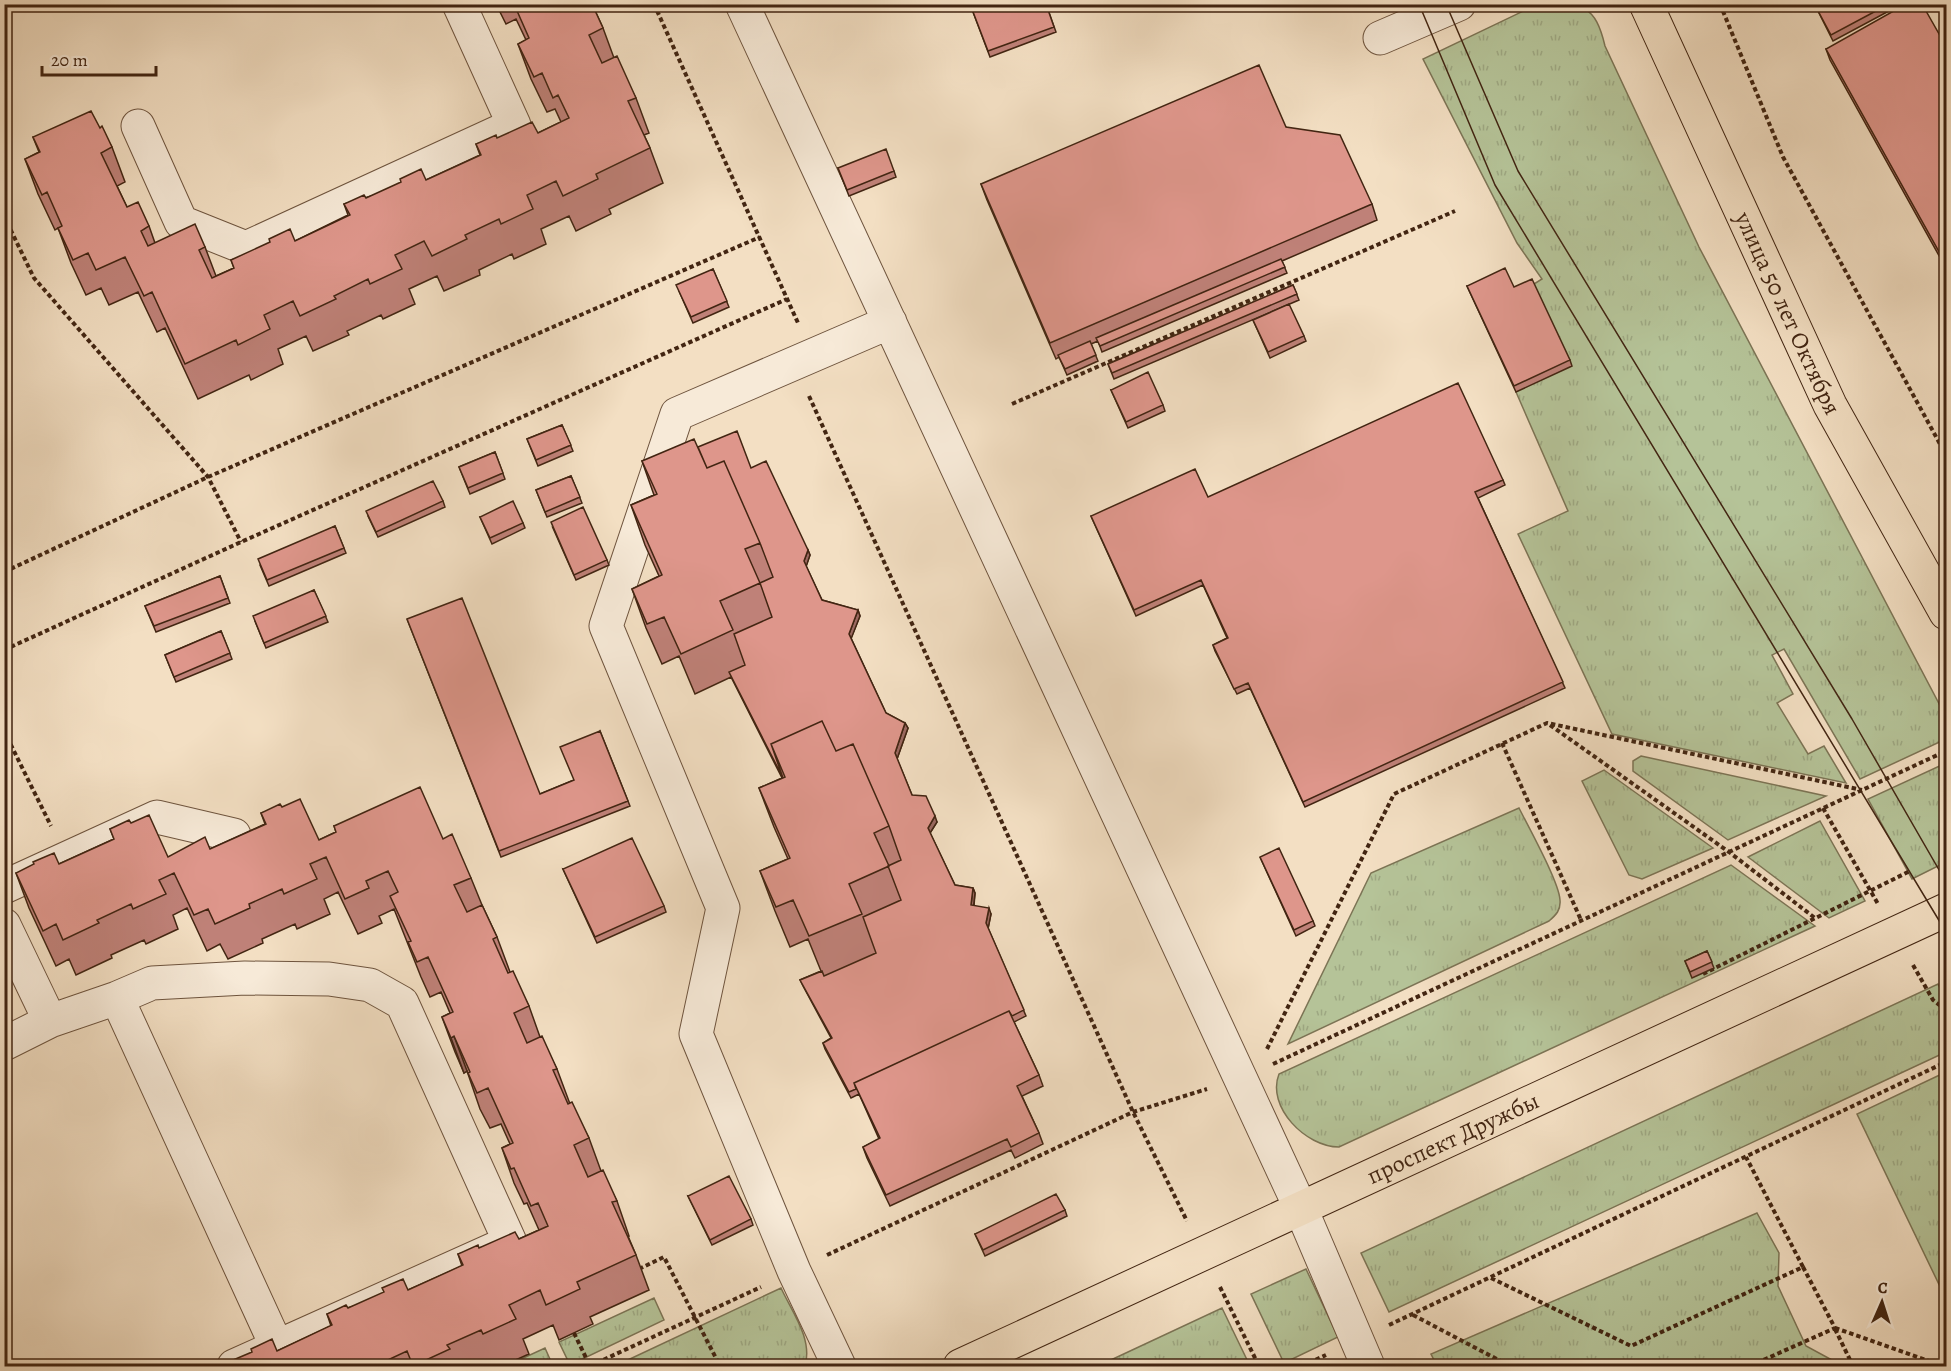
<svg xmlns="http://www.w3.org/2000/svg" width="1951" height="1371" font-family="Alegreya,serif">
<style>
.grass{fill:url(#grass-tufts);stroke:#7c7455;stroke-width:1.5}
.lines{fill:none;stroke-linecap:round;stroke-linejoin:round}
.minor-casing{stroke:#6e543e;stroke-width:35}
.major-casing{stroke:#422512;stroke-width:35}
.path{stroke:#422512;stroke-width:4;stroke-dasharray:4.5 3;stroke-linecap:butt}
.minor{stroke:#f7ead8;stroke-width:33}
.major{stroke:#f3dfc3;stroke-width:33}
.tram{stroke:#422512;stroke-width:1.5}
.wall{fill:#bf8178;stroke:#422512;stroke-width:1.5}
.shaded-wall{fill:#9b6961;stroke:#422512;stroke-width:1.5}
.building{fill:#de968b;stroke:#422512;stroke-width:1.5}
.labels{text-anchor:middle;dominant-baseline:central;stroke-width:4.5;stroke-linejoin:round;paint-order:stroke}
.street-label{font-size:24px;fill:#422512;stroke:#f7ead8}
</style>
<defs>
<pattern id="grass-tufts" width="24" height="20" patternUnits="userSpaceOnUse" patternTransform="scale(1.5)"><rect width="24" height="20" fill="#b5c398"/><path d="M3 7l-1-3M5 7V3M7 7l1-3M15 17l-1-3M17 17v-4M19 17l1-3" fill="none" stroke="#9da782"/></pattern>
</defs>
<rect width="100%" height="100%" fill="#f3dfc3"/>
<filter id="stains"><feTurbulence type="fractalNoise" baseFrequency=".00333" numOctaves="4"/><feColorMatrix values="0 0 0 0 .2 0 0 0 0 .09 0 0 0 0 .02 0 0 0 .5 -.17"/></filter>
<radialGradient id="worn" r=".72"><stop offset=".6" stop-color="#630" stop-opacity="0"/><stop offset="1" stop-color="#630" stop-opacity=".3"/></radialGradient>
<!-- grass -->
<path class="grass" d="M1536,5C1580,5 1594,0 1605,46L1699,247L1946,717V739L1860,779L1784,649L1772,655L1793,694L1777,703L1808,754L1824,746L1846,783L1612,734L1518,534L1568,511L1516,392L1534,284L1542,279L1517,243L1423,59Z
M1641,756L1826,796L1728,840L1633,771V761Z
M1946,763V862L1912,879L1868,799Z
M1604,770L1713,848L1642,879L1629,875L1582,781Z
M1519,808C1529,828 1559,882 1560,900C1561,910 1556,915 1549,921L1288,1044L1371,873Z
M1820,821L1865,901L1829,918L1748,857Z
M1731,865L1815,926L1339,1147C1306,1147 1266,1107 1279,1074Z
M1938,984L1946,1001V1052L1389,1312L1361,1253Z
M1946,1072V1299L1857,1114Z
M1757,1213L1779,1253L1778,1286L1806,1346L1843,1366H1437L1431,1354Z
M1306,1269L1338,1337L1284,1363L1251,1294Z
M781,1288C792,1312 813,1339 805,1366H615Z
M654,1298L664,1320L570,1365L559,1342Z
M1222,1308L1250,1366H1098Z
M545,1348L553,1366H506Z"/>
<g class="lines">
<defs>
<path id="minor" d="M742,4L1301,1209L1368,1366
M1380,38L1459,4
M138,126L181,222L246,248L514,125L459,4
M4,887L157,817L234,835
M4,925L50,1021L117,998L152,983L245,978L329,979L370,985L402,1003L510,1242L234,1366
M117,998L277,1347
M4,1044L50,1021
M839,1366L794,1271L696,1034L723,908L606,626L677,414L890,322"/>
<g id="major">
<path id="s1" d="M1646,4L1830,405L1946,613"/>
<path id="s2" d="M960,1366L1946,910"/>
</g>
</defs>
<!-- minor casing -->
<use href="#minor" class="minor-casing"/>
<!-- major casing -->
<use href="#major" class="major-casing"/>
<!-- path -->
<path class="path" d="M654,4L798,323
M1720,4L1783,157L1946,455
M4,216L34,278L208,477L241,542
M809,396L1133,1112L1187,1221
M1012,404L1455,211
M4,572L208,477L760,237
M4,650L241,542L787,299
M1550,725L1729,852L1815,918
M4,731L51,826
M1502,743L1581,920
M1823,808L1878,904
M1913,965L1933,1000L1946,1010
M1703,974L1910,871
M1267,1049L1394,794L1547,723L1862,790
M1273,1064L1946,751
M827,1255L1133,1112L1207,1089
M639,1269L664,1257L720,1366
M1491,1278L1631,1346L1803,1267L1746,1157
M1220,1287L1259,1366
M1413,1315L1510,1366
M1389,1325L1946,1062
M1835,1328L1943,1366
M1835,1329L1853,1366
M574,1333L590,1366
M590,1366L761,1287
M1302,1366L1326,1355
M1750,1366L1835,1328L1803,1267"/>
<!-- minor -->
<use href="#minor" class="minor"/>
<!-- major -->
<use href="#major" class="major"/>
<!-- tram -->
<path class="tram" d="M1419,4L1495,185L1946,932
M1446,4L1518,171L1852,719L1946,882"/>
</g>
<!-- wall -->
<path class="wall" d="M496,4H592L603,28L614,58L636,98L649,133L644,135L650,148L663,183L609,209L611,214L576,231L569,216L541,229L546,244L514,259L512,254L479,270L480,275L444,291L437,276L409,289L415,304L383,319L381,315L347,331L349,335L313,351L306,336L278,349L283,364L251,380L249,375L198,399L165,328L157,332L138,292L109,305L101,288L86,295L71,263L58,228L55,230L38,194L25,159L39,152L33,137L100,128L112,147L125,182L117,186L127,207L149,226L155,243L205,247L216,276L234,268L231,260L295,241L348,215L344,204L426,180L480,155L476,144L497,138L538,133L561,122L555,109L547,112L531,79L518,44L526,40L516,19L506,24Z
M970,4H1046L1056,32L990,57Z
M1821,4H1902L1833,41L1816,7Z
M1947,48V270L1830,60L1826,49Z
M1286,127L1372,204L1377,220L1282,261L1287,273L1102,352L1098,341L1091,344L1098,361L1067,375L1059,357L1056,359L987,200L981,184Z
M838,168L894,171L896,177L849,196Z
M713,269L729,307L693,323L679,291Z
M1293,285L1299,300L1114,379L1108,364Z
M1467,286L1514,287L1570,360L1572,366L1516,392Z
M1253,320L1304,336L1306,341L1270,358Z
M1111,390L1163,405L1165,411L1128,428Z
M562,425L573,451L538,466L527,439Z
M698,447L751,468L808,550L810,555L806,566L822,600L858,610L860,616L851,638L886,713L905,723L908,728L897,759L912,795L937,822L930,833L955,885L973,888L975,893L974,906L991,914L988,928L1026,1016L1014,1022L1039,1075L1043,1086L1022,1096L1039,1133L1043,1144L1015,1158L1011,1150L890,1206L867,1158L863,1147L879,1139L859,1094L851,1098L825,1049L823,1043L831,1038L803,986L800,980L821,971L808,939L790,947L775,911L760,871L788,859L774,827L759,788L782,778L731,677L695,694L679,656L662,664L646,628L632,589L659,576L645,545L631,505L654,495L642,461Z
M495,452L505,479L470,494L459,467Z
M571,476L582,503L547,517L536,490Z
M1503,480L1505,485L1478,498L1565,688L1305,807L1250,688L1237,694L1215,651L1213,645L1227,638L1203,585L1136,616L1091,516L1208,497Z
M443,501L445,507L378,537L368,516Z
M480,517L523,523L525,528L492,544Z
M335,526L346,553L269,586L260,565Z
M553,528L607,560L609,565L576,580Z
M220,576L230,603L156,632L145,606Z
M314,590L328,622L266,648L255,621Z
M407,619L540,794L574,780L600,731L630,806L501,857Z
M221,631L232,659L176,682L165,655Z
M282,807L319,840L336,832L334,826L443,839L471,878L482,905L497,937L510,972L529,1006L540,1037L557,1069L570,1104L589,1138L601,1171L617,1201L629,1236H628L636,1255L649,1290L590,1317L593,1324L559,1340L553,1325L523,1339L529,1354L502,1366H495L494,1365L491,1366H219L277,1351L331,1326L327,1314L408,1290L462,1266L458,1254L479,1248L519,1239L539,1230L527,1203L524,1204L514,1183L502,1148L510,1144L501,1124L490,1128L480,1109L467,1071L464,1073L455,1052L442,1017L450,1013L441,992L430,997L421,977L394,909L379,916L382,923L358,934L338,892L324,899L330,914L297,929L295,924L262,939L263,943L228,959L220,944L207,951L187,908L173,915L178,929L146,944L144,940L111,955L112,958L76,975L69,959L56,966L29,908L16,873L59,864L114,839L110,829L131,823L168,857L210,849L265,824L261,813Z
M1260,857L1313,921L1315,926L1296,936Z
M563,869L664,906L666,912L597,943Z
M1707,951L1714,968L1692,978L1685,961Z
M688,1196L751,1219L753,1225L712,1245Z
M1065,1210L1067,1216L985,1256L975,1234Z"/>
<!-- shaded-wall -->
<path class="shaded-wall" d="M808,550L810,555L806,567L804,561Z
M858,610L860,616L851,639L849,634Z
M905,723L908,728L897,759L895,753Z
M935,816L937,822L930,833L928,828Z
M973,888L975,893L973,911L971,905Z
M989,908L991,914L988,929L986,923Z
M454,1036L467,1071L464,1073L451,1038Z"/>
<!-- building -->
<path class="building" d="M514,4H592L603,28L589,35L602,63L617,56L636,98L628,101L650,148L596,174L598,179L563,196L556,181L527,195L533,209L501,224L499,219L465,235L467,239L432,256L424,241L395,255L402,269L370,284L368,279L334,296L336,299L300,316L293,301L264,315L270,329L238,345L236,340L185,364L152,292L144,296L125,257L96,270L88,253L73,260L58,228L62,226L47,192L42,195L25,159L40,152L33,137L91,111L100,128L102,126L112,147L101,153L127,207L138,202L149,226L141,231L148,246L195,224L205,247L199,250L212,278L234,268L231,260L270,242L269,239L290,229L295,241L350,215L344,204L364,195L366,198L401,182L400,179L421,169L426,180L481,155L476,144L496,135L497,138L532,122L538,133L569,118L558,95L553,98L542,73L534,77L518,44L529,38Z
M970,4H1046L1054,27L988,51Z
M1821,4H1889L1831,35L1816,7Z
M1906,4H1922L1947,48V266L1826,49Z
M1259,65L1286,127L1340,135L1372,204L1050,343L981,184Z
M886,149L894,171L847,190L838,168Z
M1281,259L1285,267L1100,346L1096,338Z
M1505,268L1514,287L1532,279L1570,360L1514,386L1467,286Z
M713,269L727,301L691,317L676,285Z
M1293,285L1297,294L1112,373L1108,364Z
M1289,304L1304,336L1268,352L1253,320Z
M1090,341L1096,355L1065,369L1058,355Z
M1148,372L1163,405L1126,422L1111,390Z
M1458,383L1503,480L1475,492L1563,682L1303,802L1248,683L1234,689L1213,645L1228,638L1201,580L1134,610L1091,516L1195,469L1208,497Z
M562,425L571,445L536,460L527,439Z
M737,431L751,468L766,461L808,550L804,561L822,600L858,610L849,634L886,713L905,723L895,753L912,795L926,796L935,816L928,828L955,885L973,888L971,905L989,908L986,923L1024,1010L1012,1016L1009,1011L854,1083L856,1089L849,1092L823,1043L832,1038L800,980L822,971L824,976L876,953L863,917L901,900L888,866L901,860L889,826L853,744L836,751L822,721L771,744L783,778L729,672L745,665L734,634L772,617L760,583L773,577L760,543L724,461L707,468L698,447Z
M694,439L707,468L724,461L760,543L745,549L760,583L720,601L733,630L681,654L664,617L647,624L632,589L662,575L631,505L657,494L642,461Z
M495,452L503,473L468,488L459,467Z
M571,476L580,497L545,512L536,490Z
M433,481L443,501L376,532L366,511Z
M513,501L523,523L490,538L480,517Z
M583,507L607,560L574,575L551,522Z
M335,526L344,548L267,580L258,559Z
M220,576L228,598L154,626L145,606Z
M314,590L326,616L264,643L253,616Z
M462,598L540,794L574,780L560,747L600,731L628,801L499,851L407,619Z
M221,631L230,653L174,677L165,655Z
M822,721L836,751L853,744L889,826L874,833L889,866L849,884L862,914L809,936L793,900L776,907L760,871L790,858L759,788L785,777L771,744Z
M420,787L443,839L452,834L471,878L454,885L467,912L482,905L497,937L493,939L508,973L513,971L529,1006L514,1013L527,1043L542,1036L557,1069L553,1070L568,1104L572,1102L589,1138L574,1145L588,1177L603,1170L617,1201L612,1202L636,1255L577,1282L580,1289L546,1305L540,1290L509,1305L516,1319L483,1334L481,1330L447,1345L450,1349L413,1366L407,1351L377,1365L378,1366H219L252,1352L251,1349L272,1339L277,1351L332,1325L327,1314L346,1305L348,1308L384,1292L382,1288L403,1279L408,1290L463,1265L458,1254L478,1245L479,1248L515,1232L519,1239L548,1226L538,1203L531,1206L514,1168L511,1169L502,1148L513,1143L488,1088L477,1093L468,1073L470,1072L454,1036L451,1038L442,1017L453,1012L428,957L417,962L408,942L411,941L390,896L398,892L388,871L366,881L369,888L345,899L326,857L310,864L317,879L284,894L282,889L249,904L250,908L215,924L208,909L194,915L174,873L159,880L166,894L133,909L131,904L97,920L99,923L63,940L56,924L43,931L16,873L34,864L33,862L54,853L59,864L114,839L110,829L129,820L131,823L149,815L168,857L205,837L210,849L266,824L261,813L280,804L282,807L300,799L319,840L336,832L334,826Z
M632,838L664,906L595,937L563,869Z
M1279,848L1313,921L1294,930L1260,857Z
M1707,951L1712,962L1690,972L1685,961Z
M1009,1011L1039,1075L1017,1086L1039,1133L1011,1147L1007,1139L886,1195L863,1147L880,1138L854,1083Z
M729,1176L751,1219L710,1240L688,1196Z
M1056,1194L1065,1210L983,1250L975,1234Z"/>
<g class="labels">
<!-- street labels -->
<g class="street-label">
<text stroke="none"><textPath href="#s1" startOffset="340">улица 50 лет Октября</textPath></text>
<text stroke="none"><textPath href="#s2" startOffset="543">проспект Дружбы</textPath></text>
</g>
</g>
<!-- margin -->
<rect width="1951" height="1371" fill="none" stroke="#f3dfc3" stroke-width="24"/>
<rect x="6" y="6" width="1939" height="1359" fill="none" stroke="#422512" stroke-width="3"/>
<rect x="12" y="12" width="1927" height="1347" fill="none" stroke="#422512" stroke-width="1.5"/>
<!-- north arrow -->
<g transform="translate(1882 1302) rotate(3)" stroke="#f7ead8" stroke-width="4.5" paint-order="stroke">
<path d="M0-4.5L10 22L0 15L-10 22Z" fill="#422512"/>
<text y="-9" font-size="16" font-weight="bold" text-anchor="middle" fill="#422512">С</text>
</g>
<!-- scale -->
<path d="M42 66v9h114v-9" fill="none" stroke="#422512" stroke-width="3"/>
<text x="51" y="66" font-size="18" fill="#422512" stroke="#f7ead8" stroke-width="4.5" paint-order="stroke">20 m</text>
<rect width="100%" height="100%" filter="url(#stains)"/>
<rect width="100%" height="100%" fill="url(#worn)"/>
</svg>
